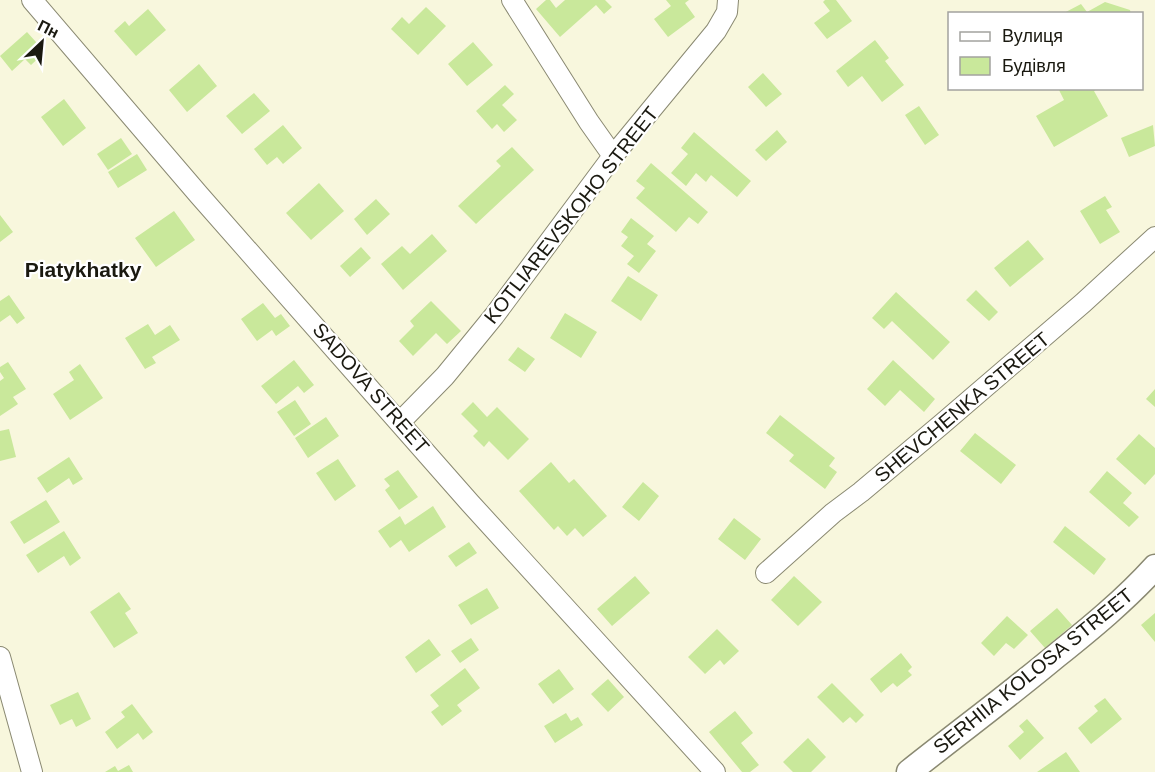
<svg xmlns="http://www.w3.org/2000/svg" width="1155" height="772" font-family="Arial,sans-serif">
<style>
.building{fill:#c9e89b}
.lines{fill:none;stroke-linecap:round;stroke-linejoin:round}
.minor-casing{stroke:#8a8972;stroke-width:22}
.tertiary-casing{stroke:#8a8972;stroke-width:27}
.minor{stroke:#fff;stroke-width:20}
.tertiary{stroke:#fff;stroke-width:24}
.labels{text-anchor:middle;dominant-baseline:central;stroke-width:4.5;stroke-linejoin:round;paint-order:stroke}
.street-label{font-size:20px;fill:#1a1910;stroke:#fff}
.neighbourhood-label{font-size:21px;font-weight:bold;fill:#1a1910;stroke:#fff}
</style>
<rect width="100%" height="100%" fill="#f8f7dd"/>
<!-- building -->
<path class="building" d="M546,0H550L556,8L565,0H605L612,7L604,14L596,5L560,37L536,9Z
M666,0H689L685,3L695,17L668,37L654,19L671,6Z
M825,0H836L852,21L827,39L814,23L830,11L823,2Z
M1105,2L1130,10L1131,14H1062L1081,4L1087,12Z
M426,7L446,26L418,55L391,29L402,17L409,24Z
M148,9L166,30L136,56L114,31L125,21L129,26Z
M27,32L45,52L31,65L25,59L12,71L0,56Z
M875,40L889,58L885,61L904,85L882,102L862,76L848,87L836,71Z
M473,42L493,65L467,86L448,64Z
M199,64L217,86L187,112L169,90Z
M763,73L782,94L766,107L748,87Z
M505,85L514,94L502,105L517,120L504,132L497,124L492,129L476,111Z
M1058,88H1099L1094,91L1108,116L1054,147L1036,116L1064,100Z
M254,93L270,111L242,134L226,116Z
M64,99L86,128L63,146L41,117Z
M919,106L939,135L925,145L905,115Z
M283,125L302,148L283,164L277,157L267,165L254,149Z
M1153,125L1155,146L1129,157L1121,138Z
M777,130L787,142L766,161L755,150Z
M694,132L751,181L737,197L711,175L706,182L696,173L686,186L671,173L688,154L681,148Z
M121,138L132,154L108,170L97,154Z
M512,147L534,170L476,224L458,206L501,166L496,161Z
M137,154L147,170L118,188L108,172Z
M651,163L708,212L698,224L689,217L676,232L636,198L645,188L636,181Z
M319,183L344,211L311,240L286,213Z
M1105,196L1112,207L1106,210L1120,232L1100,244L1080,211Z
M376,199L390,214L367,235L354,219Z
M174,211L195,240L156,267L135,238Z
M0,215L13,232L0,242Z
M631,218L654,236L647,244L656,251L639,273L627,264L634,256L621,246L628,237L621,232Z
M432,234L447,251L403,290L381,264L402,246L410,254Z
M1028,240L1044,259L1010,287L994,268Z
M361,247L371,258L350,277L340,266Z
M628,276L658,295L641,321L611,301Z
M976,290L998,312L989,321L966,300Z
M896,292L950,342L933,360L892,321L884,329L872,318Z
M9,295L25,318L17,324L10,315L0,322V301Z
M431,301L461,331L447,344L436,333L413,356L399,341L414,326L410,321Z
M263,303L275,318L281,314L290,326L276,336L272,330L257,341L241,319Z
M565,313L597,332L581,358L550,338Z
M148,324L155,335L170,325L180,340L152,357L156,363L145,369L125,338Z
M518,347L535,359L525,372L508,360Z
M294,360L314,385L304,393L298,386L276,404L261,386Z
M893,360L935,399L924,412L900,390L885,406L867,389Z
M8,362L26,389L13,397L18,404L0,416V381L4,378L0,372V367Z
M80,364L103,398L70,420L53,394L74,380L69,372Z
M1155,389V407L1146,399Z
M295,400L311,424L294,436L277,412Z
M473,402L487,417L497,407L529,439L508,460L489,441L484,447L473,436L478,431L461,414Z
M780,415L835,458L829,466L837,472L825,489L789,461L794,455L766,433Z
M326,417L339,436L308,458L295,438Z
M9,429L16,457L0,461V431Z
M975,433L1016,465L1001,484L960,451Z
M1139,434L1155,448V474L1145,485L1116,459Z
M69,457L83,479L73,485L69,478L47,493L37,478Z
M338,459L356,486L335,501L316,473Z
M551,462L569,483L574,479L607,516L583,537L575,528L567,536L558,526L554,530L519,491Z
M398,470L418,497L399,510L385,490L390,486L384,479Z
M1107,471L1132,493L1123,503L1139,517L1129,527L1089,492Z
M643,482L659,496L639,521L622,507Z
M46,500L60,522L24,544L10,522Z
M433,506L446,527L409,552L401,540L390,548L378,531L400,516L405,525Z
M734,518L761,539L745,560L718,539Z
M1065,526L1106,559L1094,575L1053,542Z
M64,531L81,558L70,566L64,556L38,573L26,555Z
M469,542L477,553L456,567L448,556Z
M635,576L650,593L612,626L597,609Z
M794,576L822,602L798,626L771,600Z
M487,588L499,608L471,625L458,605Z
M119,592L131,609L125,613L138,633L114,648L90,612Z
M1057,608L1072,625L1045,648L1030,631Z
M1155,613V642L1141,625Z
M1007,616L1028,635L1014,649L1006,643L994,656L981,643Z
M717,629L739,651L724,665L720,660L705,674L688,657Z
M471,638L479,650L460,663L451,651Z
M429,639L441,655L416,673L405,657Z
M901,653L912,667L908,671L912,675L897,687L893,683L881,693L870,679Z
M465,668L480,688L457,705L462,711L442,726L431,712L439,706L430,695Z
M559,669L574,689L553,704L538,684Z
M608,679L624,697L608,712L591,694Z
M832,683L864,715L856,723L850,717L843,723L817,697Z
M78,692L91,719L76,727L72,719L60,725L50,705Z
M1105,698L1122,719L1091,744L1078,728L1098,711L1094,706Z
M132,704L153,732L143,740L138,733L117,749L105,732L125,717L121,712Z
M735,711L753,733L741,743L759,765L750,772H742L709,732Z
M566,713L571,721L578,717L583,725L555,743L544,726Z
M1027,719L1044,738L1020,760L1008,746L1024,732L1019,726Z
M808,738L826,757L811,772H793L783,762Z
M1066,752L1080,772H1037Z
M129,765L133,772H105L115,766L118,771Z"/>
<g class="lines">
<defs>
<path id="minor" d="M32,0L199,195L470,503L715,772
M512,0L589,122L613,156
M400,422L445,376L494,316L613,156L716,31L727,12L728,0
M766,573L833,513L861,492L942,424L1083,303L1155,237
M0,657L32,772"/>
<path id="tertiary" d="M909,772C958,733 1008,696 1056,656C1091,628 1125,600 1155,567"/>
</defs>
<!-- minor casing -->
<use href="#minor" class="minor-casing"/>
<!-- tertiary casing -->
<use href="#tertiary" class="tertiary-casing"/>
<!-- minor -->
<use href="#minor" class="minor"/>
<!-- tertiary -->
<use href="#tertiary" class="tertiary"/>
</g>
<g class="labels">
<!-- street labels -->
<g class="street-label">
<text transform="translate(571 215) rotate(-52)">KOTLIAREVSKOHO STREET</text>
<text transform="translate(371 388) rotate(49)">SADOVA STREET</text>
<text transform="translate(962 407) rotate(-40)">SHEVCHENKA STREET</text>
<text transform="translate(1033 671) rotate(-39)">SERHIIA KOLOSA STREET</text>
</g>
<!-- neighbourhood labels -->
<g class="neighbourhood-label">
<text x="83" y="269">Piatykhatky</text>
</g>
</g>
<!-- legend -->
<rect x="948" y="12" width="195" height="78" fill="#ffffff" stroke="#a3a39f" stroke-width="1.5"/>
<rect x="960" y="32" width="30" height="9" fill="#ffffff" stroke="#a3a39f" stroke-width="1.5"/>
<text x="1002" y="42" font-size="18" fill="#1a1910">Вулиця</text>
<rect x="960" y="57" width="30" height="18" fill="#c9e89b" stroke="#a3a39f" stroke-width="1.5"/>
<text x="1002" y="72" font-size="18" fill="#1a1910">Будівля</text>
<!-- north arrow -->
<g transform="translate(42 42) rotate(26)" stroke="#ffffff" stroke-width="4.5" paint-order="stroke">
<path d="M0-4.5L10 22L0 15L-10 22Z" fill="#1a1910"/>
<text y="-9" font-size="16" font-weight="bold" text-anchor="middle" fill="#1a1910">Пн</text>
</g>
</svg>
